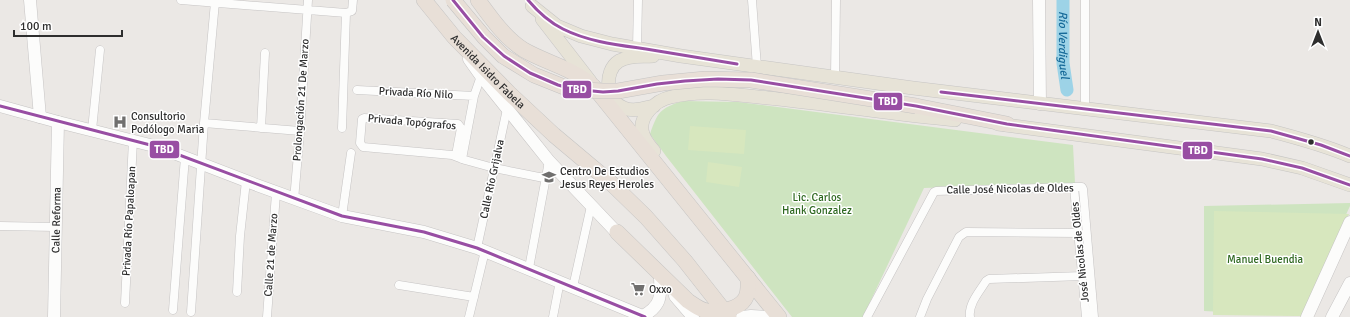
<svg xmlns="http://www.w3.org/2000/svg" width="1350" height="317" font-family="Signika,sans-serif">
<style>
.green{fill:#cee4c0}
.pitch{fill:#d7e7be}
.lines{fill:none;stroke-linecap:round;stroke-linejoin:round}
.river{stroke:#9dd3e7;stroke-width:13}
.street-casing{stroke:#c6c4c4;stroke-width:9}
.secondary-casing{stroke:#c6c4c4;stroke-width:13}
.primary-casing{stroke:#c6c5c4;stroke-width:14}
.highway-casing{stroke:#c6c5c4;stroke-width:16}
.street{stroke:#fcfcfb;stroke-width:8}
.secondary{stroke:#fcfcfb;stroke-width:12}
.primary{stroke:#e7e3d7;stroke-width:13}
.highway{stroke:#e8dfd7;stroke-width:15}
.highway-bridge-casing{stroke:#c6c5c4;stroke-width:16;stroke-linecap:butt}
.highway-bridge{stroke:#e8dfd7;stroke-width:15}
.bus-1-casing{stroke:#fff;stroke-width:6}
.bus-1{stroke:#984ea3;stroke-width:3}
.bus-dot{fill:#2e2e2e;stroke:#fff;stroke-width:1.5}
.labels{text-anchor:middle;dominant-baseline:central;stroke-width:3;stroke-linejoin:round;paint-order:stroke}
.street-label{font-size:11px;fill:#2e2e2e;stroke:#fff}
.poi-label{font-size:11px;fill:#2e2e2e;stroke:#fff;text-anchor:start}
.park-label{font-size:11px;fill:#2e6820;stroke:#fff}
.water-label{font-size:12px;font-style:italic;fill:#176a99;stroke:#fff}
.line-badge{stroke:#fff;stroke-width:1.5}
.badge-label{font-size:11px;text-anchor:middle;font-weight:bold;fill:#fff}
</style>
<rect width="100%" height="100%" fill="#ebe8e5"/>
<!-- green -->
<path class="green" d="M682,101L738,102L1073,145L1075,183L924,188L863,317H792L666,156L650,134C658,112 659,109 682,101Z
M1350,203V206L1299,316L1204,311V206Z"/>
<!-- pitch -->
<path class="pitch" d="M690,126L746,130L744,154L688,150Z
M708,162L742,167L739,187L706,182Z
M1214,211L1349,214L1304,316L1213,315Z"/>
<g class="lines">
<!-- river -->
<path class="river" id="s1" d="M1063,0V63L1067,90"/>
<defs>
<path id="street" d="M181,0L346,13L352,11L353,0
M752,0L757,67
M637,48L638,0
M835,77L836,0
M357,90L474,96
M1085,109V0
M204,123L300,131
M261,128L265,53
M342,128L346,13
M92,130L100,50
M456,155L461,128L458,124L364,118L362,119L360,143L363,147L452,155L465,160L494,168L544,178
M462,159L474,96L481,76
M1074,187L1086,317
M294,200L300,131L308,0
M342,216L351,153
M0,226L56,227
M477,248L507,109
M529,268L549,161
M399,285L474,297
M573,287L591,206
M237,292L240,236L246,181
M125,303L133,140
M173,310L185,157
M191,312L204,123L215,2
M267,317L276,193
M469,317L485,251
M553,317L560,281
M867,317L934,192L936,191L1074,187H1082L1083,189L1094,317
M920,317L927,299L959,237L966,232L1079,233
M970,317C968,304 980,291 986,281L989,279L1083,276"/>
<g id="secondary">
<path d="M30,0L40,117"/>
<path d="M1039,0L1040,104"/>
<path d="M469,59L481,76L549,161L622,238"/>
<path d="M0,106L58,122L158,147L254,184L342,216L424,232L477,248L645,317"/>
<path d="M675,296L693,317"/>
<path d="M643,316C661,306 661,297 660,278"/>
<path id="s2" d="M54,317L58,122"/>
<path d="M742,317L751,316L767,317"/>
<path d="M1307,317L1350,222"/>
<path d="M1332,317L1350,283"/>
</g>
<path id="primary" d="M532,6L557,26L581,36L612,44L681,56L913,88L1271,131C1298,138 1324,145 1350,156
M542,19L590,81
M653,56C642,57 630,55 619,61C603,71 606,102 624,108C634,112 644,108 654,106
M998,124L1262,159L1302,168L1350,185
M654,151C650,146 645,141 643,134C637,117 656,100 671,97C702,89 736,95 768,98C830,104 892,114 955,120"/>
<g id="highway">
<path id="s3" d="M424,0L454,37L509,93L554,135L610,182L646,217L685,261L729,317"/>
<path d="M478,0C491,18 505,38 524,50C547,63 572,68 593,86L779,317"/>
<path d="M916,106L1007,124"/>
<path d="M617,232L688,301C694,305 700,310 707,311C719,312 738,310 745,299C749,293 748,285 748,278"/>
</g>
</defs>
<!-- street casing -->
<use href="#street" class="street-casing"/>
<!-- secondary casing -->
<use href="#secondary" class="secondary-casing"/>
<!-- primary casing -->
<use href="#primary" class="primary-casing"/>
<!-- highway casing -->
<use href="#highway" class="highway-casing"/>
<!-- street -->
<use href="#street" class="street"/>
<!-- secondary -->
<use href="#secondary" class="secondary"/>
<!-- primary -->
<use href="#primary" class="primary"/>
<!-- highway -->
<use href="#highway" class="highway"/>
<defs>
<path id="highway-bridge" d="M453,0L484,37L503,56L534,75L564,87L585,90L603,91H618L663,83L705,79L751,80L916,106"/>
</defs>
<!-- highway-bridge casing -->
<use href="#highway-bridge" class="highway-bridge-casing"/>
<!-- highway-bridge -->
<use href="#highway-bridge" class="highway-bridge"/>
<defs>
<path id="bus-1" d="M453,0L483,37L504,56L530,73L558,85L572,89L603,92L618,91L657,84L685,81L718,79L751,80L916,106L1007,124L1262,159L1302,168L1350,185
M528,0C538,12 549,22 563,29C589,42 618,45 646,49C676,54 707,59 737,64
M941,92L1271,131L1321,145L1350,156
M0,106L158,147L342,216L424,232L477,248L645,317"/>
</defs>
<!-- bus-1 casing -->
<use href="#bus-1" class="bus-1-casing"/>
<!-- bus-1 -->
<use href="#bus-1" class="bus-1"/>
</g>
<!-- icons -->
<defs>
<symbol id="hospital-bare" viewBox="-9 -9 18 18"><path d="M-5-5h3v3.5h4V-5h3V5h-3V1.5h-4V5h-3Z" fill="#706f6e" stroke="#fff" stroke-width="2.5" paint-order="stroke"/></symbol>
<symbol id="school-bare" viewBox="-9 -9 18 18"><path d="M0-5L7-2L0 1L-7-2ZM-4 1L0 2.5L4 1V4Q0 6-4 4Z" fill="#706f6e" stroke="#fff" stroke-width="2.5" paint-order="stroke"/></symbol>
<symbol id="supermarket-bare" viewBox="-9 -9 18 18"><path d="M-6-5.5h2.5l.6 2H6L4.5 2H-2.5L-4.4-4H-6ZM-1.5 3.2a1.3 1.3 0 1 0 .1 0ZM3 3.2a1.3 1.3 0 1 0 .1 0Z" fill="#706f6e" stroke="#fff" stroke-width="2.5" paint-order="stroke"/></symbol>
</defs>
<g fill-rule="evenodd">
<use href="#hospital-bare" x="110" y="112" width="20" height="20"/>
<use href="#school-bare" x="539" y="167" width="20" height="20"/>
<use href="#supermarket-bare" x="628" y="279" width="20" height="20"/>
</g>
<!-- markers -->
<circle class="bus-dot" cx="1311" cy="142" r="3.5"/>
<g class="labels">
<!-- street labels -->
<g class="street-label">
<text stroke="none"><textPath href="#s3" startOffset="96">Avenida Isidro Fabela</textPath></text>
<text transform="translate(416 93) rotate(3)">Privada Río Nilo</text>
<text transform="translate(301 100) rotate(-86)">Prolongación 21 De Marzo</text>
<text transform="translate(412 122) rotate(5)">Privada Topógrafos</text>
<text transform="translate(492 179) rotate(-78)">Calle Río Grijalva</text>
<text transform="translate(1010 189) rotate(-1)">Calle José Nicolas de Oldes</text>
<text stroke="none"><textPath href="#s2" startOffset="97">Calle Reforma</textPath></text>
<text transform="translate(129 221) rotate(-87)">Privada Río Papaloapan</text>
<text transform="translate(1080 252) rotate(-96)">José Nicolas de Oldes</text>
<text transform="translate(271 255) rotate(-86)">Calle 21 de Marzo</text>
</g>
<!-- poi labels -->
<g class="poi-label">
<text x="131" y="116">Consultorio<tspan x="131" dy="13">Podólogo Maria</tspan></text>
<text x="560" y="171">Centro De Estudios<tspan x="560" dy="13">Jesus Reyes Heroles</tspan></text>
<text x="649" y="289">Oxxo</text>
</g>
<!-- park labels -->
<g class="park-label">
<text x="817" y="197">Lic. Carlos<tspan x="817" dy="13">Hank Gonzalez</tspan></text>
<text x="1265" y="259">Manuel Buendia</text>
</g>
<!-- water labels -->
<g class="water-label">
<text stroke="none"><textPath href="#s1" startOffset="45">Río Verdiguel</textPath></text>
</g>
</g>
<g class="line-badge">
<rect x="562" y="80" width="30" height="19" rx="4" fill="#984ea3"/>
<rect x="873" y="92" width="30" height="19" rx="4" fill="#984ea3"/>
<rect x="149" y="140" width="31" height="19" rx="4" fill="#984ea3"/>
<rect x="1182" y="141" width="31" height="19" rx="4" fill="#984ea3"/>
</g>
<g class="badge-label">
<text x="577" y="93">TBD</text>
<text x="888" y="105">TBD</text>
<text x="164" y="153">TBD</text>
<text x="1198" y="154">TBD</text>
</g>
<!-- north arrow -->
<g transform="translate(1318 32)" stroke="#ffffff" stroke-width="3" paint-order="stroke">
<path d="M0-3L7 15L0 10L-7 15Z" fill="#2e2e2e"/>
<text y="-6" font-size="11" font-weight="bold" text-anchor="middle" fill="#2e2e2e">N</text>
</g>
<!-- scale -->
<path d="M14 30v6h108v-6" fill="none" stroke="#2e2e2e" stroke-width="2"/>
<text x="20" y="30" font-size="12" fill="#2e2e2e" stroke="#ffffff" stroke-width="3" paint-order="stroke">100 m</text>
</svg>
